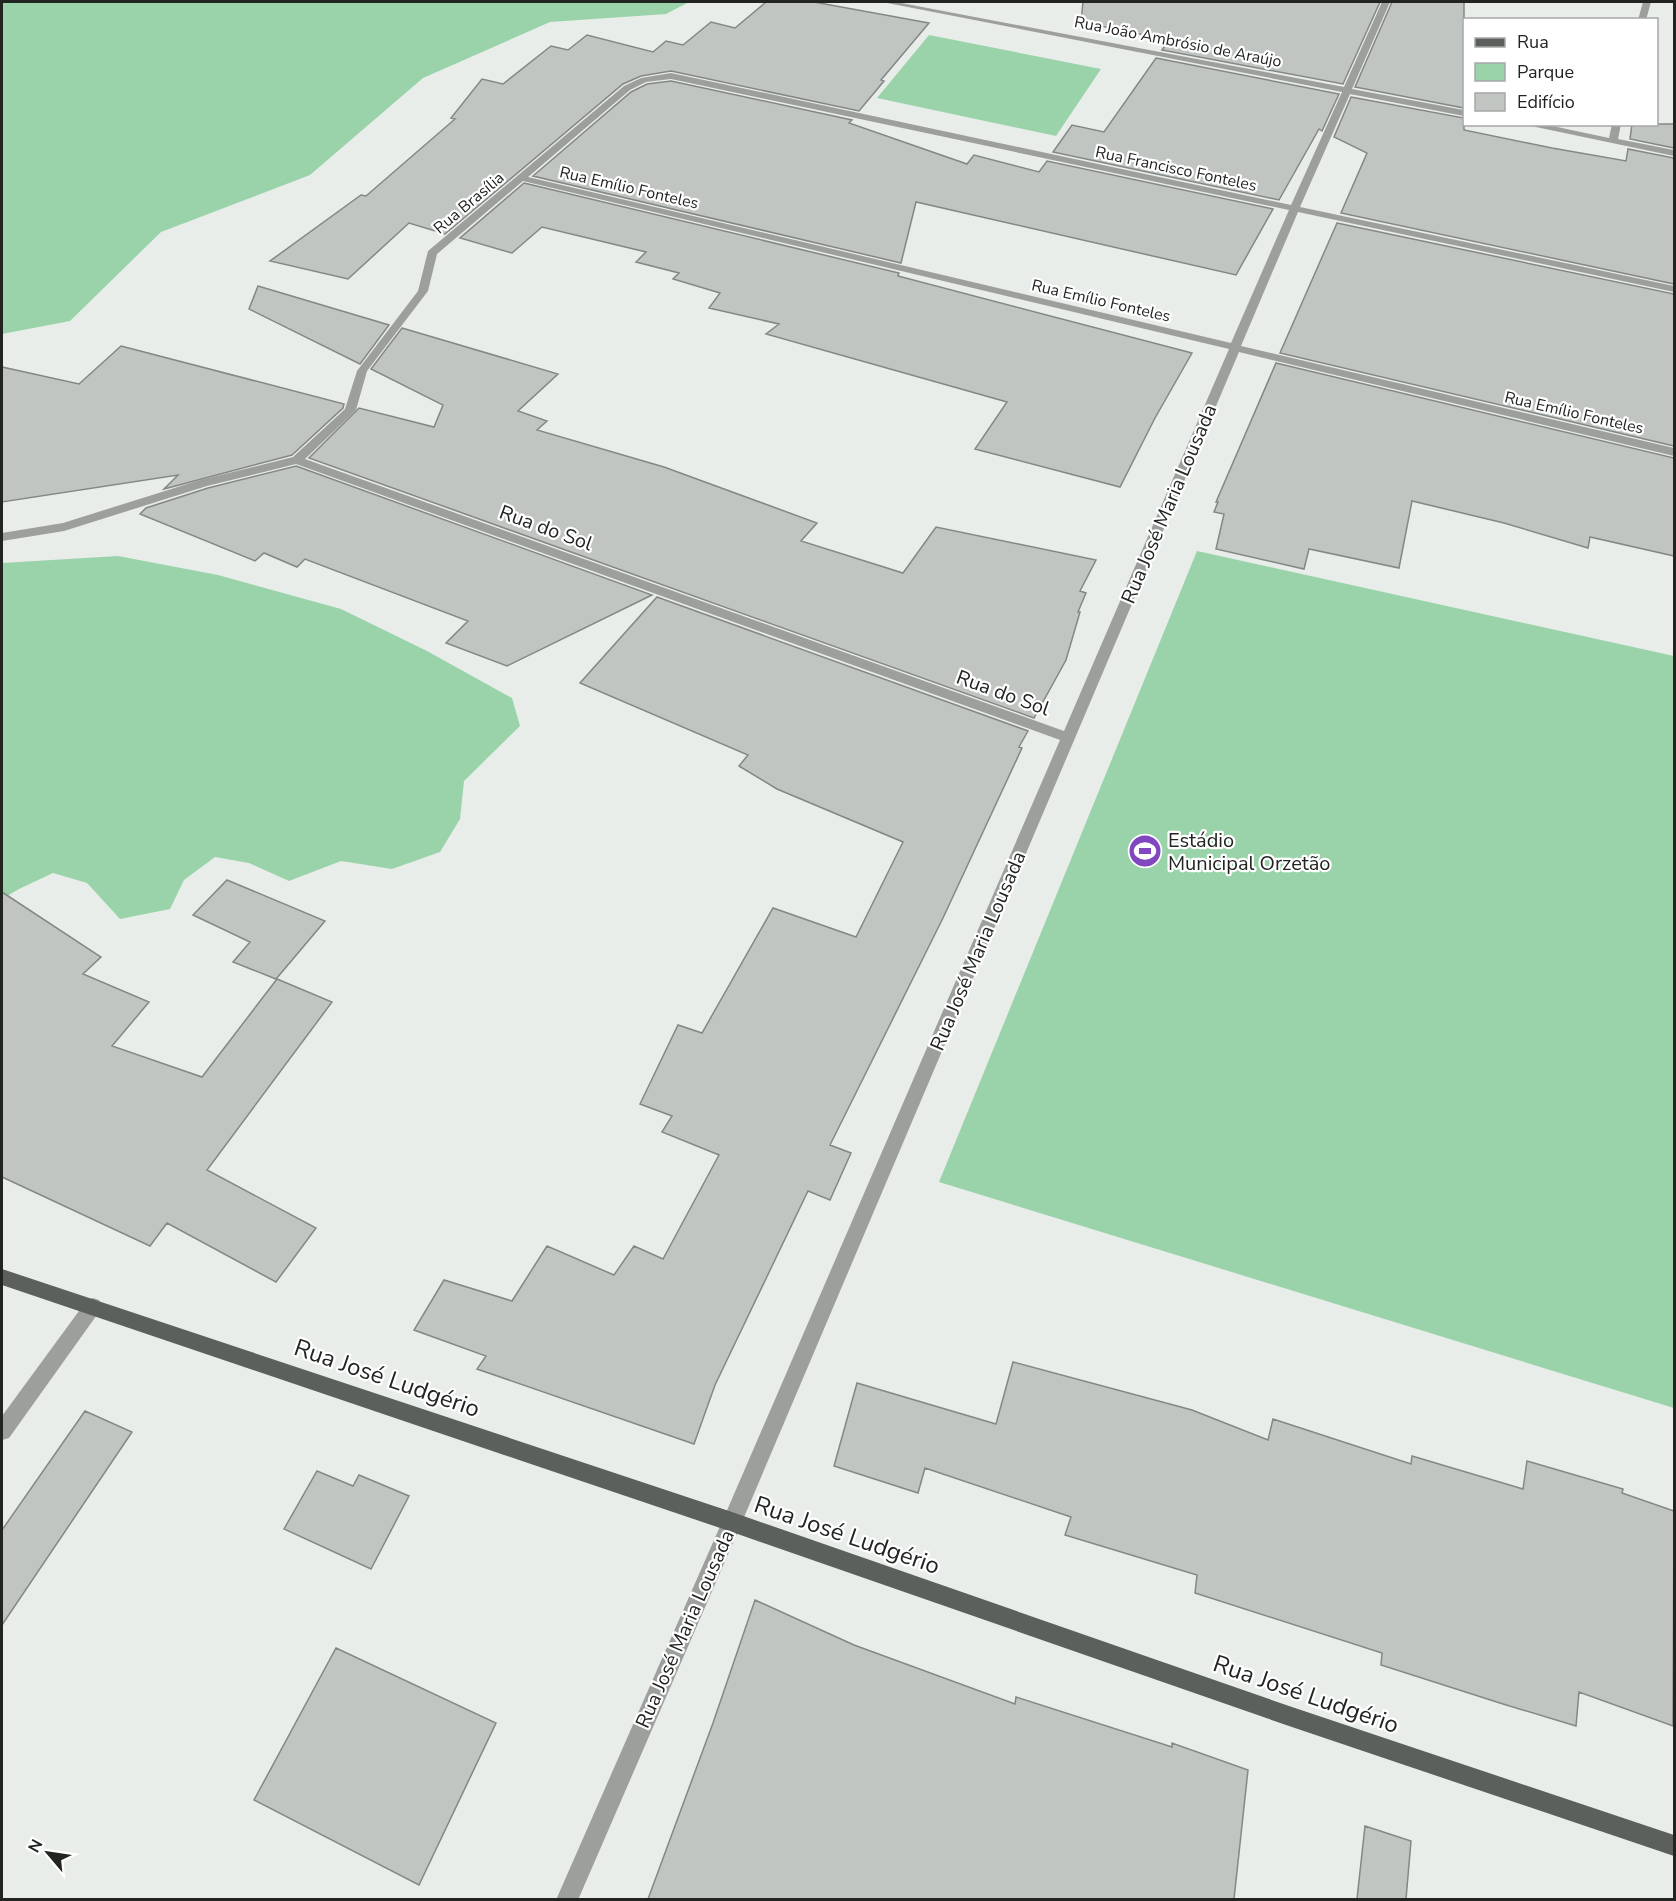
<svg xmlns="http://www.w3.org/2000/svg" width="1676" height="1901" font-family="'Nunito Sans',sans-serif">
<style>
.green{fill:#9ad3aa}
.building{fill:#c0c5c1;stroke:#838884;stroke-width:1.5}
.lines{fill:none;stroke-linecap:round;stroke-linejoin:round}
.street{fill:#9d9f9d;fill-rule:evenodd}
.primary{fill:#5c605d;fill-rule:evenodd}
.labels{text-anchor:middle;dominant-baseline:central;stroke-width:4.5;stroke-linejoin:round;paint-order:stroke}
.far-street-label{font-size:16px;fill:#222422;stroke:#fff}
.street-label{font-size:20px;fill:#222422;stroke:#fff}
.poi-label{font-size:20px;fill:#222422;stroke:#fff;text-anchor:start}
.near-street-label{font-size:24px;fill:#222422;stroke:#fff}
</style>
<rect width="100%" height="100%" fill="#e8ede9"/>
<!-- green -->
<path class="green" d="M2,2H689L666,14L550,22L423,78L310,175L161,232L70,321L2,334Z
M929,35L1101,69L1056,136L877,98Z
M1197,551L1674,656V1408L939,1182Z
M118,556L218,575L341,609L427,651L512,698L520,726L464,781L460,819L440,852L392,869L341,861L289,881L249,863L215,857L184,880L170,909L120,919L87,883L53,873L19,889L2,899V563Z"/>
<!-- building -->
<path class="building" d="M766,2H814L929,23L881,80L884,81L859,111L671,71L641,76L623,84L445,234L409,223L348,279L270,261L361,195L366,196L455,119L451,118L482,79L503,84L551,46L568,50L587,35L653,52L666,41L683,45L711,22L735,28Z
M1083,2H1380L1343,84L1162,50L1169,40L1081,22Z
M1392,2H1464V108L1355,87Z
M1156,58L1339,94L1322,131L1319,129L1279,200L1053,152L1072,125L1104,132Z
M671,81L852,120L849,123L967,164L974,155L1039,172L1047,161L1273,209L1236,275L916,202L901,263L533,176L631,92L647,84Z
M1351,97L1464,118V130L1552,148L1626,161L1628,149L1674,158V284L1341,213L1367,153L1334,137Z
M1632,124H1674V148L1630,139Z
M524,183L899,273L898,276L1192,353L1155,418L1120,487L975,449L1007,402L766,334L779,324L709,308L720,293L673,279L679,273L636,262L646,252L542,227L512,253L460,238Z
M1337,223L1674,294V446L1280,353Z
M258,286L389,325L360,364L249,309Z
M402,328L558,374L518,411L547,421L537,430L664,467L817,523L801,541L903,573L936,527L1096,560L1080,591L1086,593L1078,612H1080L1066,660L1034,718L309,458L359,408L434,427L443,405L371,369Z
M121,346L344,404L343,408L292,455L164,489L178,475L2,502V367L79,384Z
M1276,363L1674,458V556L1590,537L1588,548L1504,523L1412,501L1399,568L1309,549L1304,569L1216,549L1224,514L1214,512L1218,502H1216Z
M296,466L652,595L507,666L446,643L468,621L305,559L297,567L264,553L255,561L140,514L146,508L208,488Z
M657,597L1028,731L1019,747L1022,748L943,918L830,1145L851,1153L830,1200L808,1191L715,1385L694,1444L477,1369L486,1356L414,1330L444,1280L512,1301L547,1246L614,1275L634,1246L663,1259L719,1155L662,1132L672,1116L640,1104L678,1025L702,1033L773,908L856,937L903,842L777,789L739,766L748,755L580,683Z
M227,880L325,921L276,979L233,962L250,942L193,915Z
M2,892L101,957L83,974L149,1002L112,1046L202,1077L277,979L332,1002L207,1170L316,1228L276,1282L167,1223L150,1246L2,1177Z
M1013,1362L1192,1410L1268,1440L1273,1419L1411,1464L1412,1456L1523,1489L1527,1461L1623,1489L1622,1493L1674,1511L1673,1726L1579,1692L1576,1726L1503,1704L1381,1665L1382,1653L1195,1593L1197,1575L1065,1535L1071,1517L925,1468L918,1493L834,1466L857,1383L996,1424Z
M85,1411L132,1432L2,1625V1530Z
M317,1471L353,1486L359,1475L409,1496L371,1569L284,1529Z
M755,1600L854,1645L1015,1704L1016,1697L1172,1747V1743L1248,1770L1234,1899H648L713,1723Z
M336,1648L496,1723L419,1885L254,1800Z
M1365,1826L1411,1841L1406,1899H1357Z"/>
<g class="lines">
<!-- street -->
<path class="street" d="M882,2H896L1344,87L1382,2H1390L1352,89L1464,110V116L1350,94L1300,207L1674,286V292L1298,212L1241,346L1674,448V456L1239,352L739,1529L578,1900H556L725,1515L1060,740L296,464L207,486L64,531L2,541V533L63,523L200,480L293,457L345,409L357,371L418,291L428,251L624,86L641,78L671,73L1291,205L1342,92ZM671,79L1289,210L1231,343L528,177L630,90L646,82ZM523,181L1229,349L1064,731L305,459L356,410L367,371L428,291L437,254Z
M1643,2H1651L1646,20H1638Z
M1522,124H1543L1609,138L1612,124H1621L1618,139L1674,150V156Z
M93,1298L99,1300L102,1306L99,1312L9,1438L2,1440V1416L87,1300Z"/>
<!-- primary -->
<path class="primary" d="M2,1269L732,1512L1289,1706L1674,1835V1856L1289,1726L732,1532L2,1285Z"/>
</g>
<!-- icons -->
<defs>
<symbol id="stadium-disc" viewBox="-11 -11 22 22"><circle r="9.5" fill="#8047be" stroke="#fff"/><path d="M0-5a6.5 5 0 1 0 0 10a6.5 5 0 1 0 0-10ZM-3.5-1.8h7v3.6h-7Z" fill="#fff"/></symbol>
</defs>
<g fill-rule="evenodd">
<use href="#stadium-disc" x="1126" y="832" width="38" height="38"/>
</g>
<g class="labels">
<!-- far-street labels -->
<g class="far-street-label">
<text transform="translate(1178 42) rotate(11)">Rua João Ambrósio de Araújo</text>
<text transform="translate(1176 169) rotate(12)">Rua Francisco Fonteles</text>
<text transform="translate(629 188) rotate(13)">Rua Emílio Fonteles</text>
<text transform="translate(469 203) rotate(-40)">Rua Brasília</text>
<text transform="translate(1101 301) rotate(13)">Rua Emílio Fonteles</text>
<text transform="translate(1574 413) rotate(13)">Rua Emílio Fonteles</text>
</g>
<!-- street labels -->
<g class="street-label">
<text transform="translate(1169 504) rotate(-67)">Rua José Maria Lousada</text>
<text transform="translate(546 528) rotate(20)">Rua do Sol</text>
<text transform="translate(1003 693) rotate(20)">Rua do Sol</text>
<text transform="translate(978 951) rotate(-67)">Rua José Maria Lousada</text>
<text transform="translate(685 1629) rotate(-66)">Rua José Maria Lousada</text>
</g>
<!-- poi labels -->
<g class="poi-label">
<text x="1168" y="840">Estádio<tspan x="1168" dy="23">Municipal Orzetão</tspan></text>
</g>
<!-- near-street labels -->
<g class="near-street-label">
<text transform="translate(387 1378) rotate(19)">Rua José Ludgério</text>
<text transform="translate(847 1535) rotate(19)">Rua José Ludgério</text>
<text transform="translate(1306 1694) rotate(19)">Rua José Ludgério</text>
</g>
</g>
<!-- border -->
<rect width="1676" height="1901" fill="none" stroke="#222422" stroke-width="6"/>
<!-- legend -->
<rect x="1463" y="18" width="195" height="108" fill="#ffffff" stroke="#a7a7a7" stroke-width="1.5"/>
<rect x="1475" y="38" width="30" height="9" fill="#5c605d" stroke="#a7a7a7" stroke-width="1.5"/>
<text x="1517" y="48" font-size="18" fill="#222422">Rua</text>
<rect x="1475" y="63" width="30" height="18" fill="#9ad3aa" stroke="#a7a7a7" stroke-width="1.5"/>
<text x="1517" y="78" font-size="18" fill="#222422">Parque</text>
<rect x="1475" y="93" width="30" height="18" fill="#c0c5c1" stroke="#a7a7a7" stroke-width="1.5"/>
<text x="1517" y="108" font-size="18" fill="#222422">Edifício</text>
<!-- north arrow -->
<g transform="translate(48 1853) rotate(299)" stroke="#ffffff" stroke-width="4.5" paint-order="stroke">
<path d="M0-4.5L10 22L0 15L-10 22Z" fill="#222422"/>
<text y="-9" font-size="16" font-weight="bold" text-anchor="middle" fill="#222422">N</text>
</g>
</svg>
